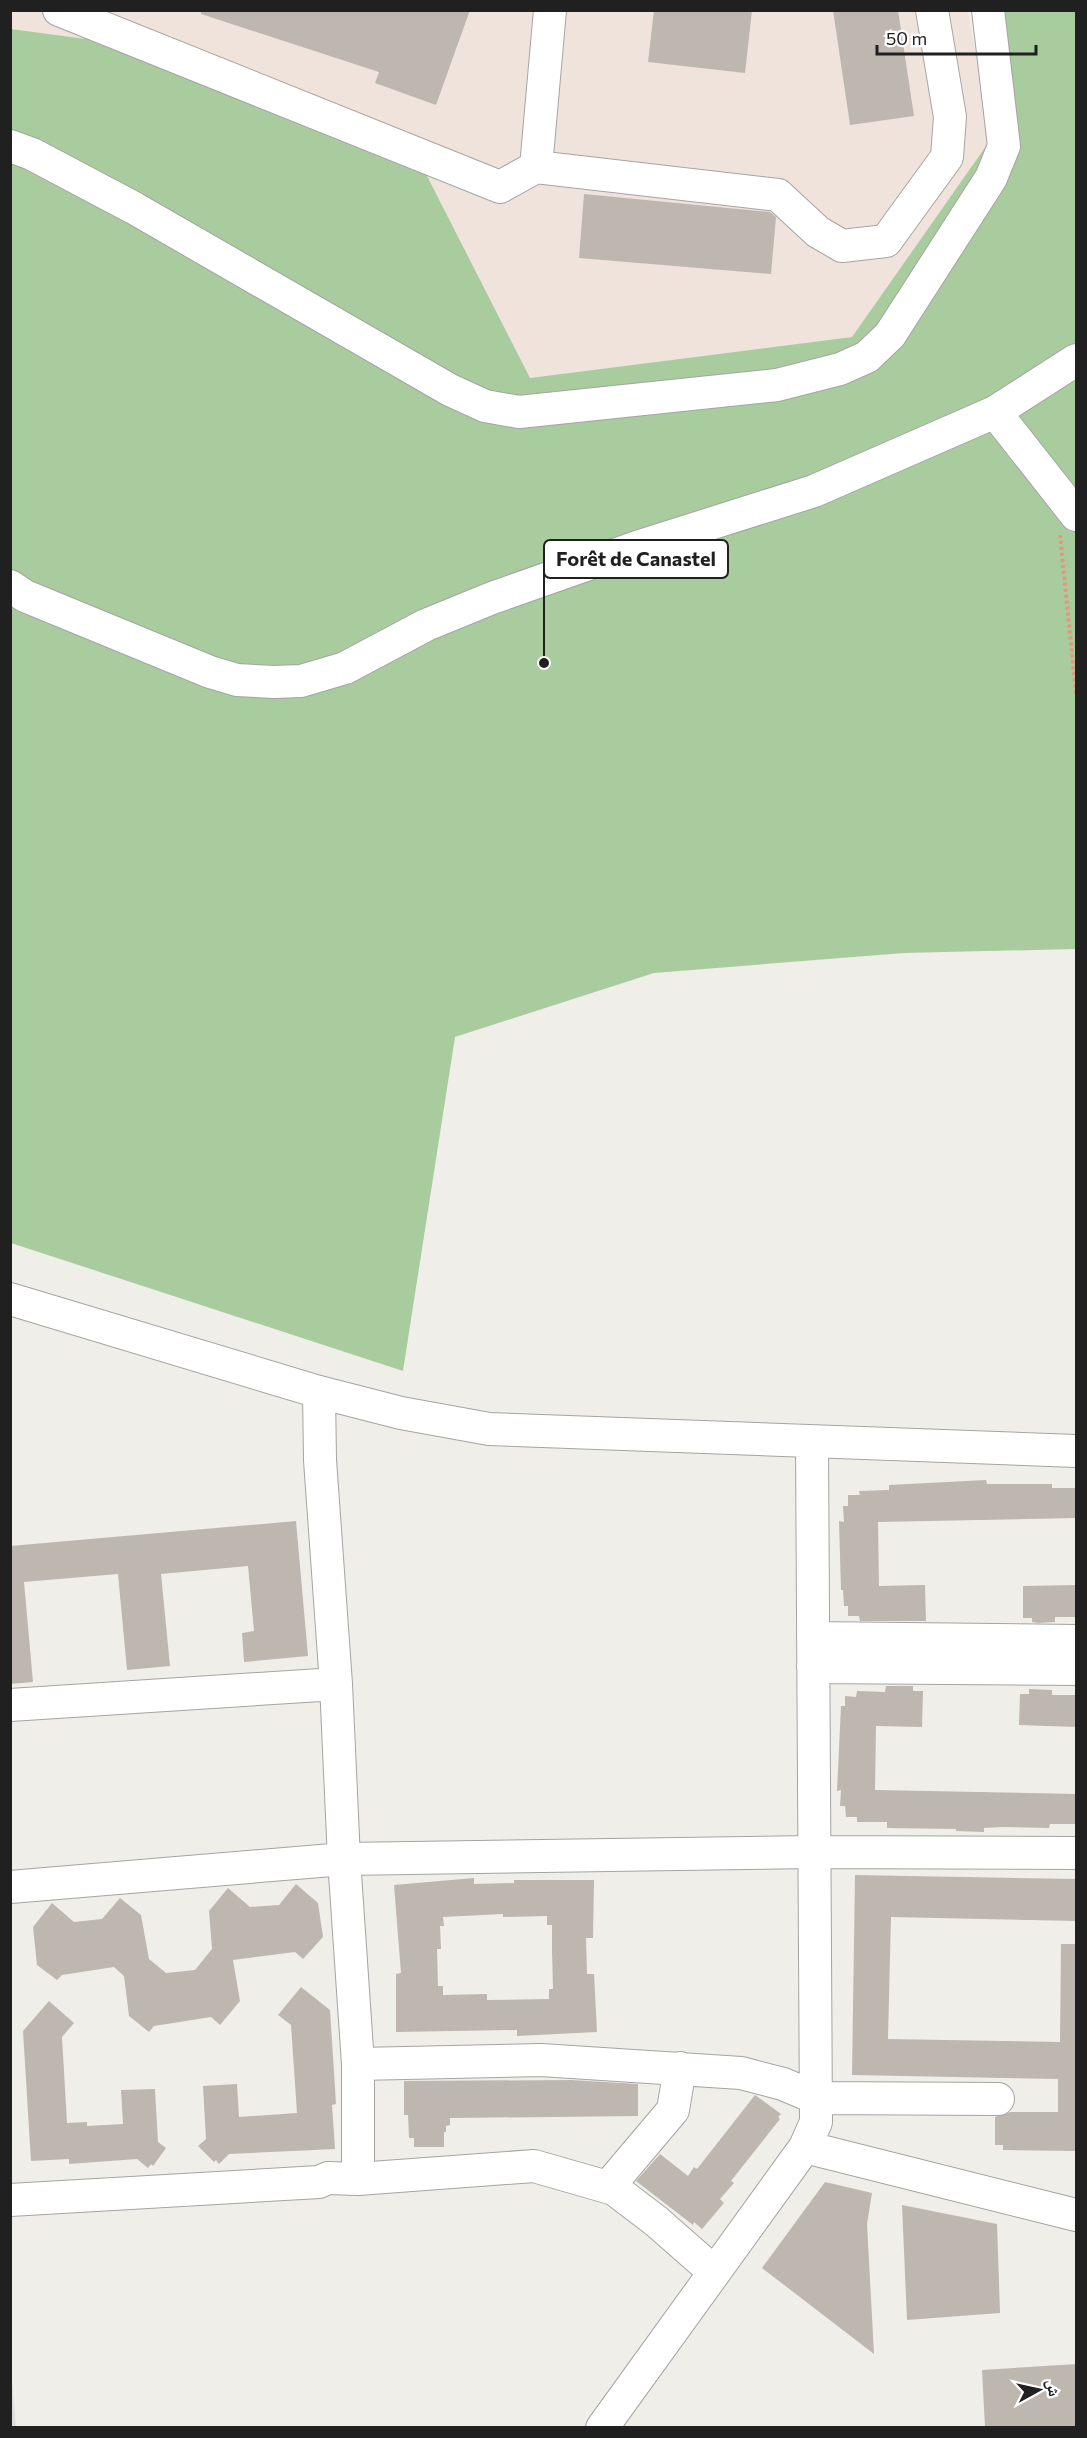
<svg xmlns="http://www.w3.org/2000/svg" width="1087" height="2438" font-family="Commissioner,'Noto Naskh Arabic',sans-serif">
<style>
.residential{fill:#dedddd}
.military{fill:#f0e3dc}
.forest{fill:#a9cc9f}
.building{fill:#bdb7b0;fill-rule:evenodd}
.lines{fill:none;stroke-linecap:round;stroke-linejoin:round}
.minor-casing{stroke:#a4a4a4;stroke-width:34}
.path{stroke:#f09079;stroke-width:4;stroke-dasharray:3 3;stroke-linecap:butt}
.minor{stroke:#fff;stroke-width:32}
.leader{fill:none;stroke:#202020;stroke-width:2}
.callout-dot{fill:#202020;stroke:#fff;stroke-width:2}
.callout{fill:#fff;stroke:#202020;stroke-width:2}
.callout-label{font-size:20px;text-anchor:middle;font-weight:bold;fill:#202020}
</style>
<rect width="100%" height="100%" fill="#f0eee8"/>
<!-- residential -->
<path class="residential" d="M11,2369L16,2427H11Z"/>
<!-- military -->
<path class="military" d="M11,10L968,11L991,139L852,337L529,378L425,172L86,39L11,29Z"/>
<!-- forest -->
<path class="forest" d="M984,11H1076V949L904,953L654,973L455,1037L403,1371L11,1243V29L86,39L425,172L530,378L852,337L991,139Z"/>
<!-- building -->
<path class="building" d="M201,10H470L436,105L375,83L379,72L201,14Z
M654,10H752L745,73L648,62Z
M833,10H898L914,116L850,125Z
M584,194L770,212L776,217L771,274L579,258Z
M986,1480L987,1484H1052V1488H1077V1518L878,1522L879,1586L925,1585L926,1621H860L859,1616H848V1606H844L843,1590H841L839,1521L844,1522L843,1506H848V1495H860L859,1491L889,1490V1485Z
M296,1521L308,1656L244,1662L242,1633L254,1631L248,1566L161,1574L170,1666L127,1670L118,1574L24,1582L33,1682L10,1684V1546Z
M1077,1585V1617H1055V1622L1038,1623L1032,1622V1618H1023V1586Z
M886,1686H913V1691H923L922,1727L876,1726L875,1790L1077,1794V1824H1050L1049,1828L1002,1827L984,1828V1832L956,1831V1829L887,1828V1822H857V1817H846L845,1806H840L841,1790L837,1791L841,1706H845V1696L856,1697L857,1691L885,1692Z
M1029,1689L1052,1690V1695H1077V1727L1019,1725L1020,1694H1029Z
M855,1875L1077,1879V1921L891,1917L888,2039L1060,2042L1061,1944H1077V2151L1003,2150V2145H995V2117L1010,2112H1058V2079L852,2075Z
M474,1878V1884L514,1883V1880H594L593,1938H586L587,1974H594L597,2032L517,2036V2030L396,2032V1974L401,1973L394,1885ZM503,1914V1917L547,1916V1925H552V1950L553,1989H549V1999L487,2000V1994L443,1995V1986H438L437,1949H441L440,1926H444L443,1917Z
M296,1884L318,1903L323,1937L303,1959L295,1952L233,1960L240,2001L220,2025L211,2017L154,2026L149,2032L129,2016L124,1976L114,1967L62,1975L57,1980L37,1965L33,1927L52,1903L74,1922L102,1919L120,1898L141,1915L149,1959L166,1973L195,1970L212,1949L209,1911L228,1888L250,1907L279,1905Z
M301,1987L330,2010L336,2104L332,2105L335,2149L229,2154L219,2164L216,2160L214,2162L198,2146L206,2139L203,2086L237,2084L239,2117L297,2113L291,2025L278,2015Z
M49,2001L74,2023L62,2037L67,2123L87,2122V2126L123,2124L121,2090L155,2089L158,2142L166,2148L153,2166L151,2164L148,2168L137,2159L69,2164V2159L31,2161L23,2031Z
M571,2080L638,2084V2116L450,2118V2125L446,2126V2132H444V2147H414V2138H409L408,2115H404V2081Z
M755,2095L781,2114L778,2117L780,2119L731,2181L734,2183L720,2199L724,2203L702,2229L694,2222L693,2225L636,2181L660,2154L688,2176L694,2167L697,2169Z
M825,2182L872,2193L867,2224L874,2354L762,2268Z
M902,2205L997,2224L1000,2313L907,2320Z
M1077,2364V2427H985L982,2370Z"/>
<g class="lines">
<defs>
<path id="minor" d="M59,10L500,187L536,167L778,195L818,232L842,246L886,241L947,157L950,117L932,10
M10,146L32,154L134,208L450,390L485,406L519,412L777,385L840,369L867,357L890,335L991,178L1004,146L988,10
M536,167L550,10
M995,412L1076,515
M10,586L25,596L210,672L237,680L274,682L301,681L345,668L426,625L492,598L637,547L814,491L995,412L1076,360
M10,1299L319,1392L401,1413L489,1429L1076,1451
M319,1392L320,1460L336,1684L344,1859L358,2064V2179
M813,1638L1076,1641
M813,1667L1076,1669
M10,1705L336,1684
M10,1887L344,1859L813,1852L1076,1853
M358,2064L541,2060L741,2073L783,2084L816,2098L998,2099
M805,2147L1076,2215
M608,2187L673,2110L680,2068
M10,2200L319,2182L328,2178L358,2179L534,2166L614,2189L656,2221L713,2271
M602,2428L805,2147L816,2122L812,1443"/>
</defs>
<!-- minor casing -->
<use href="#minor" class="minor-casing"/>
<!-- path -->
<path class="path" d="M1060,535L1076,693"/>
<!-- minor -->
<use href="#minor" class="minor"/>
</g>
<!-- callouts -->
<path class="leader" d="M544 663L544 559"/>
<circle class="callout-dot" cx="544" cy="663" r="6"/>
<rect class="callout" x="544" y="540" width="184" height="38" rx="6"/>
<g class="callout-label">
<text x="636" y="566">Forêt de Canastel</text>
</g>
<!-- border -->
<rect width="1087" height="2438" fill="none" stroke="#202020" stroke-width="24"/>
<!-- north arrow -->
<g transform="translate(1039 2390) rotate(82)" stroke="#ffffff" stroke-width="4.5" paint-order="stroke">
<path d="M0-4.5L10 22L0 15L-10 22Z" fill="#202020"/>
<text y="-9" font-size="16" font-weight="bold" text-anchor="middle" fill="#202020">ش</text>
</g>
<!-- scale -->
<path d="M877 45v9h159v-9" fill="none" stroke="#202020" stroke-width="3"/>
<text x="886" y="45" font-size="18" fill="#202020" stroke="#ffffff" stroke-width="4.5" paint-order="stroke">50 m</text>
</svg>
